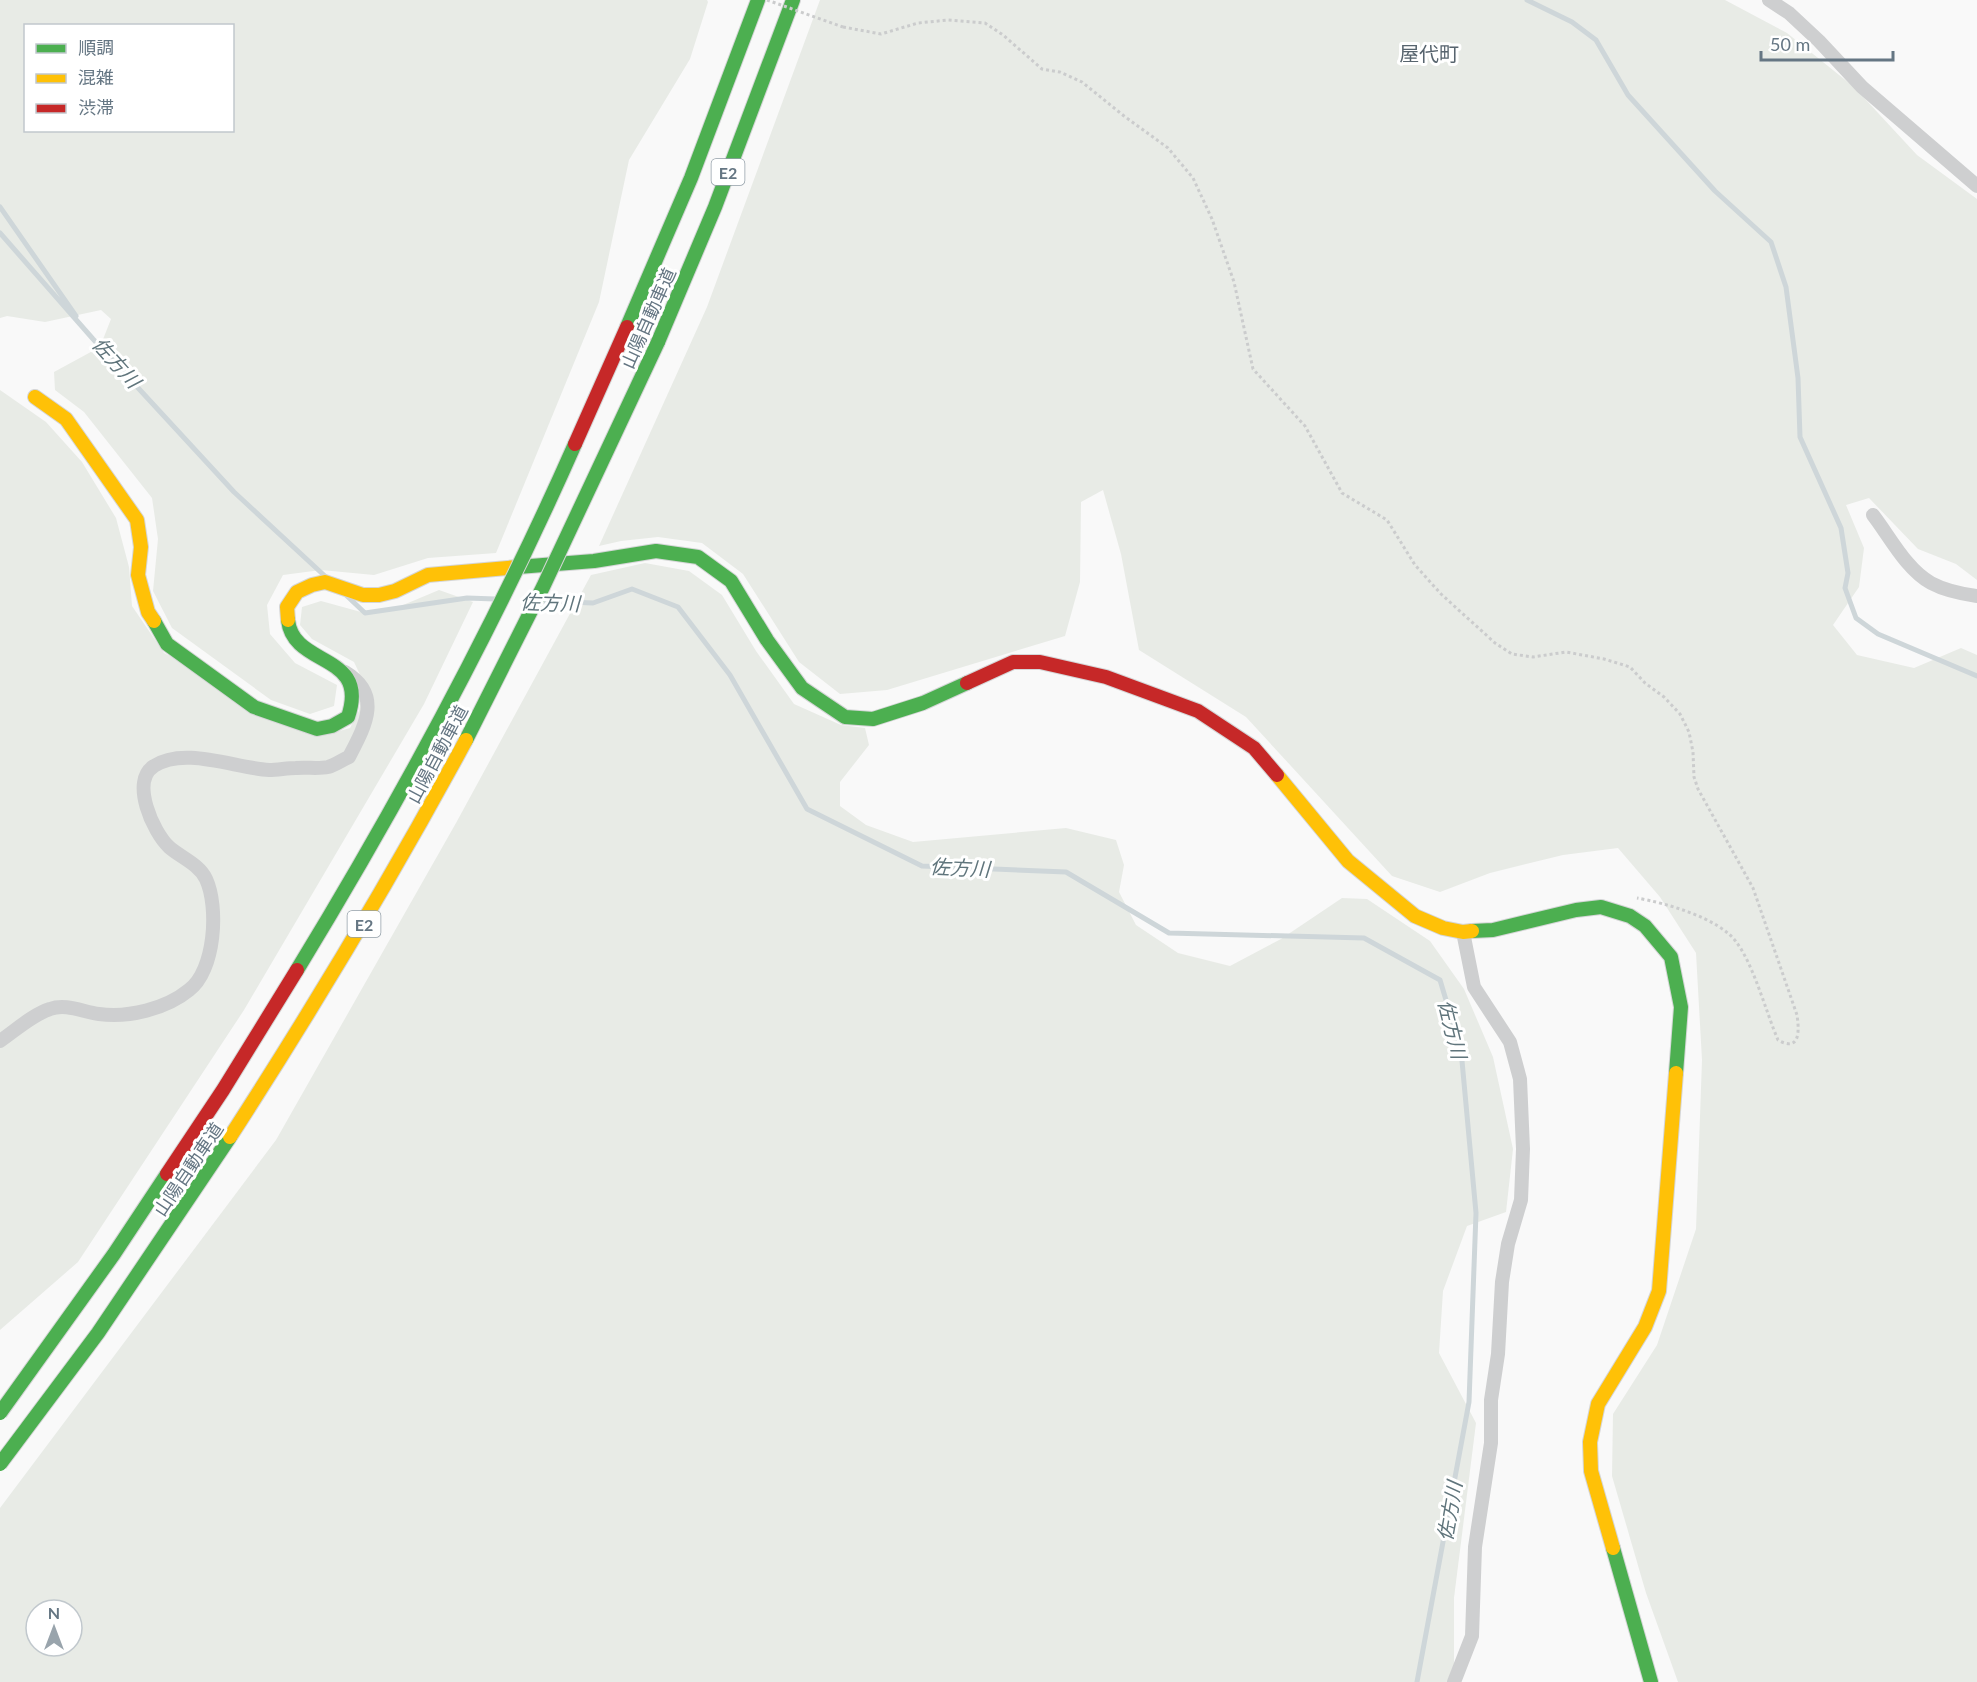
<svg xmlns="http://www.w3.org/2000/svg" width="1977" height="1682" font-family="Lato,'Noto Sans JP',sans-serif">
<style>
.green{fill:#e8ebe6;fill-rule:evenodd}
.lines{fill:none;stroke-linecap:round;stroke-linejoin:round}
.stream{stroke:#ced6d9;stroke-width:5}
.fast-casing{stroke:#d5d6d7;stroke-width:16}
.slow-casing{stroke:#d5d6d7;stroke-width:16}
.jam-casing{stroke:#d5d6d7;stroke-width:16}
.path{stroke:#cbcccd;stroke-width:3;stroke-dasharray:3 3;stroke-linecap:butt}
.street{stroke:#cecfd0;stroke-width:14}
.fast{stroke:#4caf50;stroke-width:14}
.slow{stroke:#ffc107;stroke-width:14}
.jam{stroke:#c62828;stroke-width:14}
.fast-bridge-casing{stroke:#d5d6d6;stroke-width:16;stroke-linecap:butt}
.slow-bridge-casing{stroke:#d5d6d6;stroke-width:16;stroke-linecap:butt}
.jam-bridge-casing{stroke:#d5d6d6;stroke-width:16;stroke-linecap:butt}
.path-bridge{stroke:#cbcccd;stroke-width:3;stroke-dasharray:3 3;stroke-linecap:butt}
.fast-bridge{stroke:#4caf50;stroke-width:14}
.slow-bridge{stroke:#ffc107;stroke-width:14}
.jam-bridge{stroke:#c62828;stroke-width:14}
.labels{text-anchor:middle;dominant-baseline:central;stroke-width:6;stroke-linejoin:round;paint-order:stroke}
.shield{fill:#fff;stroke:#939fa8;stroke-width:1.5}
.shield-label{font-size:16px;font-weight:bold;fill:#657683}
.street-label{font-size:18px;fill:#657683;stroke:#fff}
.neighbourhood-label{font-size:20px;fill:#57646e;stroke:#fff}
.water-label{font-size:20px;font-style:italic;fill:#60757c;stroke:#fff}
</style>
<rect width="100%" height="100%" fill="#f9f9f9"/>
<!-- green -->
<path class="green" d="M0,0H707L708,2L690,59L629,160L599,302L496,553L428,558L374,575L321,570L283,575L267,605L270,634L295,663L337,685L334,706L310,714L271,700L172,628L153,591L158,539L152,498L84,412L55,390L54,372L100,347L111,319L101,310L45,322L7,316L0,318ZM26,26H232V130H26Z
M820,0H1725L1787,33L1854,87L1917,155L1977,199V580L1956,564L1918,549L1869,498L1846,505L1864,548L1859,587L1833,625L1857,655L1914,668L1961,648L1977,655V1682H1678L1646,1593L1612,1476L1613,1414L1657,1345L1696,1229L1702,1060L1696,953L1660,897L1618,848L1563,855L1490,873L1440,892L1392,876L1246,717L1139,650L1121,554L1103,490L1081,502L1080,582L1065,636L887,690L840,694L799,662L743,574L702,543L658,537L621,541L599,546L707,307Z
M0,390L46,422L82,462L116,518L129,567L132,606L164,653L325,735L350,728L359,711L364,683L354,662L312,639L300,625L302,607L321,601L361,612L396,608L439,590L473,602L424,704L244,1010L78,1262L0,1330Z
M645,563L689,571L722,595L756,651L794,704L841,725L865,728L869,745L840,782V806L866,825L913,842L1066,828L1116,840L1124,865L1119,892L1136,925L1178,953L1230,966L1281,939L1342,898L1367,899L1430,941L1464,989L1493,1057L1513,1149L1506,1212L1467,1226L1443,1291L1439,1353L1476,1423L1454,1598V1664L1447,1682H0V1508L276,1140L456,823L591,575ZM36,1610H72V1646H36Z"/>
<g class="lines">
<!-- stream -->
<path class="stream" d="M1527,0L1572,22L1596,40L1628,95L1715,191L1771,242L1786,287L1798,378L1800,437L1841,528L1848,573L1845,588L1856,618L1878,634L1977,676
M0,207L76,316
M0,233L93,339L234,492L327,578
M347,596L365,613L467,598L495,599
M543,601L593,603L632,589L678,607L730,675L807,809L922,866L1066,872L1169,933L1364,938L1440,980L1461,1050L1476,1213L1469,1402L1417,1682"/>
<defs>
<path id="fast" d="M627,327L691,178L758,0
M658,342L715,207L793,0
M518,567L594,561L656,551L698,557L731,581L767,640L802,688L845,717L873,719L923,703L967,683
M154,621L167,644L254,707L317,729L332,726L348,717C370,652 293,668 288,620
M1472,931L1493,930L1576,910L1601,907L1630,916L1645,926L1671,957L1681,1007L1676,1073
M1613,1548L1651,1682"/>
<path id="slow" d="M35,397L66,419L137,520L141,547L138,575L148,612L154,621
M288,620L287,607L297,592L312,585L325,582L363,595H379L395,591L428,575L518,567
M1277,775L1348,861L1415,916L1443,928L1463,932L1472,931
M1613,1548L1591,1471L1590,1442L1598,1404L1645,1327L1659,1291L1676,1073"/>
<path id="jam" d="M967,683L1013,662H1040L1106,677L1198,711L1254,748L1277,775"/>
</defs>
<!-- fast casing -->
<use href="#fast" class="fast-casing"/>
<!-- slow casing -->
<use href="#slow" class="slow-casing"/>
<!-- jam casing -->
<use href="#jam" class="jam-casing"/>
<!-- path -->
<path class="path" d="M843,27L881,34L918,23L948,20L985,23L1003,35L1042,69L1060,72L1082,82L1124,116L1168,148L1193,178L1212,219L1234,282L1253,369L1305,426L1342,493L1387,520L1415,565L1441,594L1495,643L1512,654L1533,657L1566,652L1604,659L1630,667L1645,683L1664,697L1680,714L1689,732L1693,752L1694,777L1698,789L1753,888L1797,1015C1799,1029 1801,1053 1778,1040C1766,1012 1754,966 1737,943C1720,918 1665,903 1637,898"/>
<!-- street -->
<path class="street" d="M1769,0L1789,13L1819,41L1862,87L1977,186
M1873,515C1890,537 1906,569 1931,583C1944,590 1962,594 1977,596
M0,1041C16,1030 32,1015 50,1009C66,1003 83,1012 99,1014C128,1018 166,1009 189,990C215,971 219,907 206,879C199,864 180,857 169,847C153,832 130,781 154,766C184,746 235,768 269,770C278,770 287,768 296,768C306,767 319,769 328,767C335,765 342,760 349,757C365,726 383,695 345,672
M1454,1682L1472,1636L1475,1547L1491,1443V1400L1498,1354L1502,1282L1508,1244L1521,1200L1523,1149L1520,1079L1510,1042L1474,987L1463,932"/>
<!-- fast -->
<use href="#fast" class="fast"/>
<!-- slow -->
<use href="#slow" class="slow"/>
<!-- jam -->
<use href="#jam" class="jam"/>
<defs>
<path id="fast-bridge" d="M466,740L543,587L658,342
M297,970C400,801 495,625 575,444
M0,1413L114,1254L167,1174
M0,1464L98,1333L230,1137"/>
<path id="slow-bridge" d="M230,1137C314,1007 393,875 466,740"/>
<path id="jam-bridge" d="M575,444L627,327
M167,1174L223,1090L297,970"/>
</defs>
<!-- fast-bridge casing -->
<use href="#fast-bridge" class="fast-bridge-casing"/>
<!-- slow-bridge casing -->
<use href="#slow-bridge" class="slow-bridge-casing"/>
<!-- jam-bridge casing -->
<use href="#jam-bridge" class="jam-bridge-casing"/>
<!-- path-bridge -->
<path class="path-bridge" d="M767,0L843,27"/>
<!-- fast-bridge -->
<use href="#fast-bridge" class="fast-bridge"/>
<!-- slow-bridge -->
<use href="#slow-bridge" class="slow-bridge"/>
<!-- jam-bridge -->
<use href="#jam-bridge" class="jam-bridge"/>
</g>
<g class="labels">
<!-- shield labels -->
<g class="shield">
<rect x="711.5" y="159" width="33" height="26" rx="4.5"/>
<rect x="347.5" y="911" width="33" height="26" rx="4.5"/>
</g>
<g class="shield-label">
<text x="728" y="172">E2</text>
<text x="364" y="924">E2</text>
</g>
<!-- street labels -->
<g class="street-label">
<text transform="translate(648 318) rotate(-66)">山陽自動車道</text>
<text transform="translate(437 754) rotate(-62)">山陽自動車道</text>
<text transform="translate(188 1169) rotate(-56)">山陽自動車道</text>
</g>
<!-- neighbourhood labels -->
<g class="neighbourhood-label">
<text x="1429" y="53">屋代町</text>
</g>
<!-- water labels -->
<g class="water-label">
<text transform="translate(117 362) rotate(48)">佐方川</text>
<text transform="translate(550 602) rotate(2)">佐方川</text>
<text transform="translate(960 867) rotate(3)">佐方川</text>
<text transform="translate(1453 1029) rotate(76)">佐方川</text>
<text transform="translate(1449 1511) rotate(-80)">佐方川</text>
</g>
</g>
<!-- legend -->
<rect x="24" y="24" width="210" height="108" fill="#ffffff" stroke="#c1c8cd" stroke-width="1.5"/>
<rect x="36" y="44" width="30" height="9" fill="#4caf50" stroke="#c1c8cd" stroke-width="1.5"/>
<text x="78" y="54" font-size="18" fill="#657683">順調</text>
<rect x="36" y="74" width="30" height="9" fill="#ffc107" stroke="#c1c8cd" stroke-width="1.5"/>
<text x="78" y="84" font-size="18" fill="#657683">混雑</text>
<rect x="36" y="104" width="30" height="9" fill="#c62828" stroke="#c1c8cd" stroke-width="1.5"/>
<text x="78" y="114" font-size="18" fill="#657683">渋滞</text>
<!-- north arrow -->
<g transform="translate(54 1628)"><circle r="28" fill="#ffffff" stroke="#c1c8cd" stroke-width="1.5"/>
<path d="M0-4.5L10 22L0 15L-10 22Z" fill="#99a4ac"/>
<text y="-9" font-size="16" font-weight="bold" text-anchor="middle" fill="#657683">N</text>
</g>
<!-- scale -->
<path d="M1761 51v9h132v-9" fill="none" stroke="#657683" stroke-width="3"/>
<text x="1770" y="51" font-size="18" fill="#657683" stroke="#ffffff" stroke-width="4.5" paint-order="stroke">50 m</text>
</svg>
